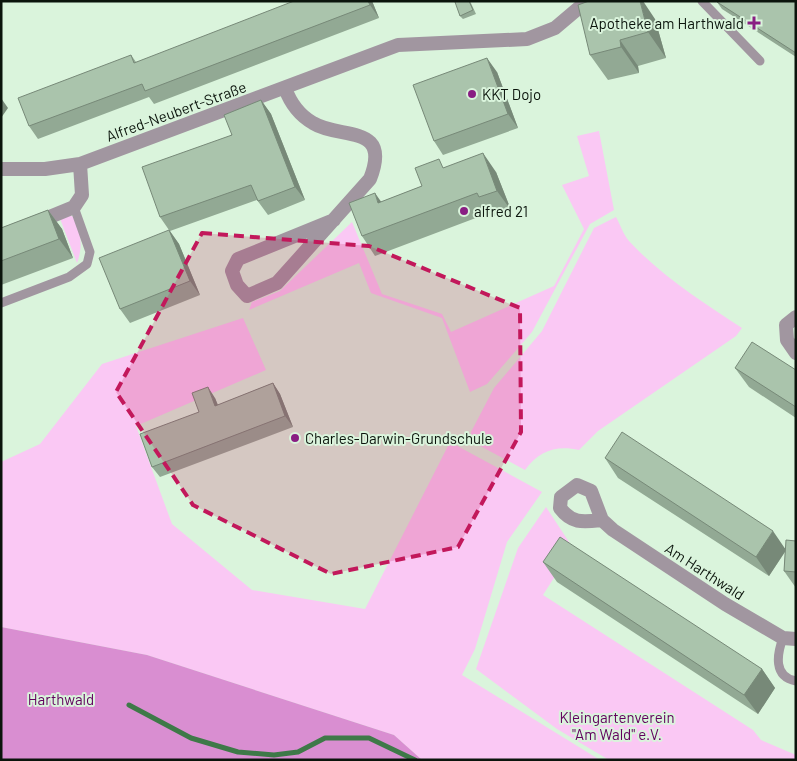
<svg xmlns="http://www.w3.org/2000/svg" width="797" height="761" font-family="Barlow,sans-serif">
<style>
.green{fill:#fac8f4}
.forest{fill:#d98ed1}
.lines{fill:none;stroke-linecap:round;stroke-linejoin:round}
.stream{stroke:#3e7948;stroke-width:5}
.service{stroke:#a196a0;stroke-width:9}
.minor{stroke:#a196a0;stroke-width:14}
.wall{fill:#92a994}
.shaded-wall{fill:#778978}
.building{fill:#aac4ac;stroke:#778978}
.marked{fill:#c2185b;fill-opacity:0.2;stroke:#c2185b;stroke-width:4;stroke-dasharray:10 6;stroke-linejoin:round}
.poi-dot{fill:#891e83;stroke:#daf4dc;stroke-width:2}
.labels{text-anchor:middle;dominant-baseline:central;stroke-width:4;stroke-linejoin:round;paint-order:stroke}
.poi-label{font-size:15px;fill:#0b140c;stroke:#daf4dc;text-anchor:start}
.street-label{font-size:15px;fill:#0b140c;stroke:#daf4dc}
.park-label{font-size:15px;fill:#61015d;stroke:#daf4dc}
</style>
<rect width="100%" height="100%" fill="#daf4dc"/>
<!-- green -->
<path class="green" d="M599,131L614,210L590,224L532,332L487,384L470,392L442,318L371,293L359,263L249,310L252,302L280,291L352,222L382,294L442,314L451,332L554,286L584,229L562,185L589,176L577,136Z
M68,214L75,218C81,234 83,247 77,263L59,216Z
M616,217C620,224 623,234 629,241C659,274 705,304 742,328L736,336L598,431L579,450C556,445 539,451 525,470L471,441V432L494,388L542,331L594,228Z
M243,318L266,370L136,426L172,524L252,590L365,609L450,442L542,492L507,542L475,649L462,675L600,760H422L394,735L147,655L1,627V462L40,444L102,364Z
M546,507L573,548L543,595L753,730L761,740L796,755V760H609L557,729L476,669L518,548Z"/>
<!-- forest -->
<path class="forest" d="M1,627L147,655L394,735L422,760H1Z"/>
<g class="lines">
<!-- stream -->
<path class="stream" d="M129,705L191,738L238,752L274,755L298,752L325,738H369L415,760"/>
<!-- service -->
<path class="service" d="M702,1L760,61
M1,303L69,277L87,264L90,252L74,207
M783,638C777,654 773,677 796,681"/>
<!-- minor -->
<path class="minor" d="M285,88C290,102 299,115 313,123C340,140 392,123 370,179L277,283L247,296L237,285L232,271L238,259L334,220
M1,169H45L80,164L398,45L527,39L555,28L587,1
M1,237L74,207L82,195L80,164
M796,317L786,325L787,340L796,353
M602,520C583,522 572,524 560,508L561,497L577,485L591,491L602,520L613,530L725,604L783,638L796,639"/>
</g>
<!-- wall -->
<path class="wall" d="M372,1L379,18L154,104L149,97L38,139L29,126L131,55L136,62Z
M457,1H470L476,14L463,19L460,16Z
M796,1V57L722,9L717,2Z
M655,19L666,58L638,66L639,73L608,80L590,55Z
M497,72L518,128L443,155L434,141Z
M261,100L271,114L305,200L268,215L257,200L170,231L179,244L200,295L130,323L120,309L169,230L160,217Z
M445,167L496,172L511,210L492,217L489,213L375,256L362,236L381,202L422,186Z
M48,210L62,229L73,258L1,285V228Z
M735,368L796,370V418L749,387Z
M273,383L280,394L293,427L160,477L152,467L215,398L218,405Z
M605,458L786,549L796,541V588L784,571L785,552L769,576L618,478Z
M543,562L762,669L775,688L758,714L557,582Z"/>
<!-- shaded-wall -->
<path class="shaded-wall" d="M368,1H372L379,18L370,5Z
M640,1H643L655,19L666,58L648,32Z
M620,40L638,66L639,73L621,47Z
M487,58L497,72L518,128L508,114Z
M1,98L8,108L1,118Z
M261,100L271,114L305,200L295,187Z
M483,153L496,172L511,210L497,191Z
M375,193L389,213L378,203Z
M48,210L62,229L73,258L59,239Z
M169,230L179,244L200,295L190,281Z
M273,383L280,394L293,427L285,416Z
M208,387L215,398L222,416L215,406Z
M773,531L786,550L769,576L756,557Z
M762,669L775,688L758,714L744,695Z"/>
<!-- building -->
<path class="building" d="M294,1H368L370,5L145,91L142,84L29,126L18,98L131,55L134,63Z
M457,1H469L473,10L460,16L455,2Z
M589,1H640L648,32L620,40L621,47L590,55L578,5Z
M717,1H796V53L717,2Z
M487,58L508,114L434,141L413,85Z
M261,100L295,187L258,201L251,185L160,217L142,167L232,135L224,115Z
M483,153L497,191L479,197L477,193L362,236L349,203L375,193L378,203L422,186L415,168L439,159L443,168Z
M48,210L59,239L1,261V228Z
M169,230L190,281L120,309L99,258Z
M752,342L796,370V407L735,368Z
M273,383L285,416L152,467L140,434L199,412L192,393L208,387L215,406Z
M622,432L773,531L756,557L605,458Z
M560,537L762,669L744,695L543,562Z
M786,540L796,541V572L784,571Z"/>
<!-- marked area -->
<path class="marked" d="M202,233L369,246L520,308L521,432L458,547L331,574L193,505L116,392Z"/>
<!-- markers -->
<g class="poi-dot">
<path d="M751.5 15.5h5v5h5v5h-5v5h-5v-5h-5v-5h5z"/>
<circle cx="472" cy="94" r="5"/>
<circle cx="464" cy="211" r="5"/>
<circle cx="295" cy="438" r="5"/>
</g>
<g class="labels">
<!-- poi labels -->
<g class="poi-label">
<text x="744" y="23" text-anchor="end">Apotheke am Harthwald</text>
<text x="482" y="94">KKT Dojo</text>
<text x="474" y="211">alfred 21</text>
<text x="305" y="438">Charles-Darwin-Grundschule</text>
</g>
<!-- street labels -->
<g class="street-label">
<text transform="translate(176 111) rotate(-20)">Alfred-Neubert-Straße</text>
<text transform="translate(705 571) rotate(33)">Am Harthwald</text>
</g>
<!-- park labels -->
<g class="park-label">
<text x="61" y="699">Harthwald</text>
<text x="617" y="717">Kleingartenverein<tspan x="617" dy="17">"Am Wald" e.V.</tspan></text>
</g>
</g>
<!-- border -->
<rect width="797" height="761" fill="none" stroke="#0b140c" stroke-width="5"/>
</svg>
